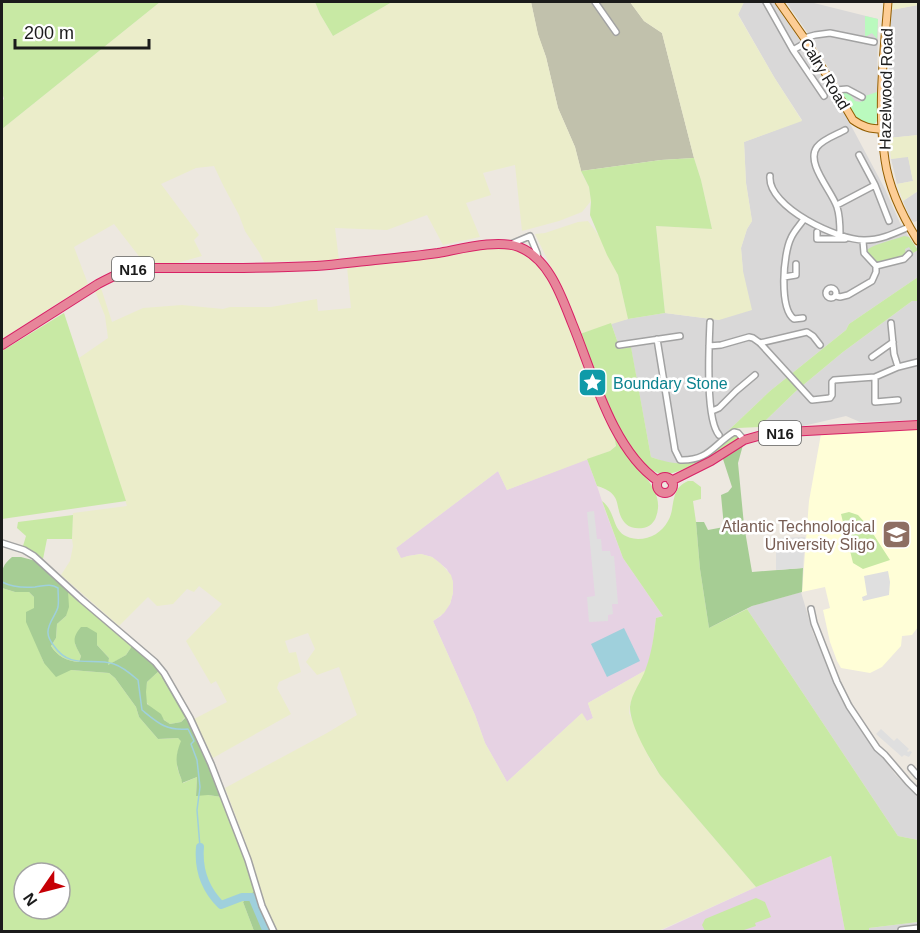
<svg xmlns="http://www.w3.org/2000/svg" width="920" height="933" font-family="Helvetica,sans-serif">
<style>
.residential{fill:#d9d8d8}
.industrial{fill:#e6d2e3}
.education{fill:#fffed7}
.construction{fill:#c1c1ac}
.farmland{fill:#ebedca}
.grass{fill:#c8e9a4;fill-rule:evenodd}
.forest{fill:#a6cd94}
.park{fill:#bafabe}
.parking{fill:#dfdfdf}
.water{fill:#9fd0dc}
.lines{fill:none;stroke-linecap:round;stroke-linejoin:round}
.stream{stroke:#9fd0dc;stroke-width:1.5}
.river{stroke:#9fd0dc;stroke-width:8}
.minor-casing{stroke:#a2a2a2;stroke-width:8}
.major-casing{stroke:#925d00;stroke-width:9}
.highway-casing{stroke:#d72165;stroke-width:10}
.minor{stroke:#fff;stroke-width:5}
.major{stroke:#fdcd95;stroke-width:7}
.highway{stroke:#e7859a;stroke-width:8}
.labels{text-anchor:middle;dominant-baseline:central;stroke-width:5;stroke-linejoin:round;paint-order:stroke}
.shield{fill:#fff;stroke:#5f5f5f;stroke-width:1.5}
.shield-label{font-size:15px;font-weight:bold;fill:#1b1b1b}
.street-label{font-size:16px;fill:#1b1b1b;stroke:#fff}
.culture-label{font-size:16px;fill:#0d838f;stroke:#fff;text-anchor:start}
.education-label{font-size:16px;fill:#785e54;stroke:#fff;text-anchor:end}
</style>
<rect width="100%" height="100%" fill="#ede8e0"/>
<!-- residential -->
<path class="residential" d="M744,2H774L790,24L840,105L885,189L900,223L918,251V277L849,324L846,330L770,391L729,430L730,431L701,453L703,459L697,462L682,464L668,463L651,457L631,348L620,349L611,323L628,319L665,313L719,320L743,271L741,248L747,229L752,221L746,183L744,142L802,120L774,77L738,14Z
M786,2H810L878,19L877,108L846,100L837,82L807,32Z
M918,5V135L889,138L888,117L889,62L891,10Z
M908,156L913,181L897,184L891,159Z
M918,191V222L917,221L914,222L911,220L903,201Z
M912,301H918V420L860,422L846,416L803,426L759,427L796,391L843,352Z
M801,592L813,633L827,663L842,701L895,774L918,797V840L898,836L747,609L752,606Z
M918,922V931L869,932V928Z"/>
<!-- industrial -->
<path class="industrial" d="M587,459L598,489L605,510L623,558L663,616L656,618L652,650L646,670L588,703L593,718L587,721L581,714L507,782L485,743L475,715L433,621L441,616L450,604L453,593V582L447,569L432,557L421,554L408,556L401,559L396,548L498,471L507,490Z
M831,856L845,931L658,932L756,887Z"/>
<!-- education -->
<path class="education" d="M918,428V627L912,635L902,636L901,646L882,667L870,673L841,668L837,661L830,642L823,610L830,608L825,587L802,592L809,501L821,434Z"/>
<!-- construction -->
<path class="construction" d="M531,2H630L644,21L662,33L694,158L661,160L581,171L575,147L558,108L546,57L538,35Z"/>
<!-- farmland -->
<path class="farmland" d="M160,2H315L320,14L333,36L392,2H531L538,34L546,57L558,108L575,147L582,174L589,187L591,201L582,212L559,221L522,231L515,165L483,173L491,195L466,203L480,237L443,245L427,215L387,230L335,228L339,260L264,262L259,252L245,231L239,215L224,187L214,166L196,168L161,184L199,235L194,240L202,256L177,263L145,264L114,224L74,247L88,284L2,339V129Z
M630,2H744L738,15L774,77L802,121L744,142L746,183L752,221L747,229L741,248L743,271L752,310L719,320L665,313L656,226L712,229L701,180L694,158L662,33L644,21Z
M892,2H918V5L891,10Z
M918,135V191L903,201L897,184L913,181L908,157L891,159L889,138Z
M588,221L600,237L618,275L628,319L580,334L565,296L535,234L545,233L578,222Z
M495,247H508L530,256L545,271L564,309L613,429L616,445L610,451L507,490L498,471L396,548L401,558L408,556L421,554L432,557L440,563L451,575L453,582V593L450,604L444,613L433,621L475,715L485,743L507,782L582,713L587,721L593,718L588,703L646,670L630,704L629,713L650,760L660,775L756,887L658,931H277L265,904L245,841L225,788L327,733L357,715L339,667L317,675L306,662L315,649L308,633L285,641L289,653L296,652L301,672L279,682L277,688L291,714L213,758L194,719L227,702L216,681L211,684L186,641L222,604L199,586L194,592L187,589L173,604L157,606L148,597L119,626L61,575L70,561L73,546L72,539L73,513L127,506L79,358L108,338L105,316L95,291L101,288L112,322L143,308L182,305L223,309L230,307H271L317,299L318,311L351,308L347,267L420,259Z"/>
<!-- grass -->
<path class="grass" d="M2,2H160L2,129V101L4,99L2,92Z
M315,2H392L333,36L320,14Z
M694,158L701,180L712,229L656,226L665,313L628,319L618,275L607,255L590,215L591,201L589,187L581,171L661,160Z
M904,236L909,237L918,250L913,253L909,247L905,249L906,255C901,258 897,259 892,260C878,263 873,265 867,250C874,244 894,240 904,236Z
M918,277V301H912L843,352L796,391L759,427L738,428L730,431L729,430L770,391L846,330L849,324Z
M64,313L126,501L2,519V351Z
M611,323L620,349L631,347L651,457C677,466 695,467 717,450C724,444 728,439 736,435L738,437V441C723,449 678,477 662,474C627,468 591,366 580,334Z
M613,429C617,437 621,445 626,453C638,473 666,489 656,517C654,523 649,527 643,528C637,529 630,528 626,524C612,510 626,494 597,486L587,459L610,451L616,446Z
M688,481H693L701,487V499L693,501L696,522L700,569L709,628L747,609L898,836L918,840V922L869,928V931H845L831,856L756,887L660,775C650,759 630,726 630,707C631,694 642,681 646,668C652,652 654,635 656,618L663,616L623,558L602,501C619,514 609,537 638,539C651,539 662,532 668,521C676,508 669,489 688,481Z
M849,512L858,515L868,526L890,560L863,569L853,563L841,514Z
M73,515L72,539H47L43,559L37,554L23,546L26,536L17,528L18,522Z
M62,583L132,646L126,655L107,666L109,658L97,645L75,644L81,656L79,662C67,661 57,656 51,646L56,638L57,624L66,616L68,591Z
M2,588L15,592H29L34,597V638L44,663L71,670L109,673L115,678L136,707L139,717L158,739L178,738L182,741C177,751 175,762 179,773C180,776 182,780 183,783L197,777L196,795H208L222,797L255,890L243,902L254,931H2V702L3,700L2,696ZM24,873H60V909H24Z
M160,670L163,674L162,678L185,717L181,722L170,724C164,720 150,708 147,703C144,697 146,688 147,682Z
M756,898L765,902L771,917L755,923L756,926L741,931H705L702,925L705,919Z"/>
<!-- forest -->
<path class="forest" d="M743,445L738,463L744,525L752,572L803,568L802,592L752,606L709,628L700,569L696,522H704L708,530L724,527L721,495L728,492L732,487L722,456Z
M12,557H21L36,561L59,579L68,591L69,607L66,616L57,624L56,638L51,646C57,656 67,661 79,662L81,656C74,643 71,639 81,627H87L97,633V645L109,658L108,665L126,655L132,646L154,664L160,670L147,682L146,692L147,704L161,714L164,720L170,724L181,722L185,718L162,678L163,674L189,720L222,797L208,795L196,796L197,777L182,783C182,778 179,775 178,769C175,759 177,751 181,741L178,738L158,739L139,717L136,707L115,678L109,673L71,670L56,677L44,663L26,622V612L34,608V597L29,592H15L2,588C2,572 0,567 12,557Z
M255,890L259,907L271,931H254L243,902Z"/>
<!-- park -->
<path class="park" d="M865,16L878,19L877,39L872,33L865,37Z
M843,92L850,94L855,101L861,102L865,96L877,92V121L873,126C853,120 852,110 842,93Z"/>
<!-- parking -->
<path class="parking" d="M594,511L597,539H601L602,551H610L611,556H614L618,604H612L613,614L608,615V621L589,622L587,597L595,596L587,512Z
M805,537L803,568L776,570V538Z
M888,571L890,582L889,595L863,601L862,597L867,595L864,576Z
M881,729L894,741L897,738L909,749L907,751L908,752L910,751L912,752L909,757L904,755L902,757L876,734Z"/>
<!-- water -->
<path class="water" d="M624,628L640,661L607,677L591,644Z"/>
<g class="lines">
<!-- stream -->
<path class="stream" d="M2,582C12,587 23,588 35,587C44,586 50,583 58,588C58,594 59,601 58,607C56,615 47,624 48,633C48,638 51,642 54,646C70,670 92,657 114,664C123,667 131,674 138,680L142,710C158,723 166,731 188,729L194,741L191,744L197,760L200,787L197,810L200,847"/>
<!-- river -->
<path class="river" d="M200,847C198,870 205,889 221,905L242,897H252L267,932"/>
<defs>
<path id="minor" d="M595,2L616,32
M766,2L793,50L824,96
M804,38L815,35L830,33L874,42
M793,50L807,42
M836,90L847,89L862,97
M859,155L875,185L889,221
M770,176C767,207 839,241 865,240C881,240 895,233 909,227
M837,205L875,185
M817,232V239H845
M840,235C840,225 840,216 837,207C832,191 805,163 817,147C823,139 836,135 845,130
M863,241L864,253L876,266L904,259L909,254
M511,244L530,236L537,253L538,258
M784,277L796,275V264
M826 293a5 5 0 1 1 10 0a5 5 0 1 1-10 0Z
M836,296L840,297L848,295L872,281L876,272V266
M803,318L794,319C779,308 783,254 791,238C794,231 800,225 804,219
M710,322C709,346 705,419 719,435
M891,323L894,354L898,367
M657,339L675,450L680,460C709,461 713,445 734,432L738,433L744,440
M760,343L807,332L813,336L820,345
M619,345L680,336
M709,346L721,345L749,337L753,338L760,343L812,400L830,398L832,395V382L834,380L875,377L898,367L918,362
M872,357L893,342
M875,377V402L898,400
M712,411L719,408L736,391L755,375
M2,543L24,550L34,556L81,599L155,662L164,673L190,718L211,764L248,860L262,906L274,932
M811,609L814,623L837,682L849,706L877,748L885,755L908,782L918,792
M911,768L918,776
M901,932V930L918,928"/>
<path id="major" d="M779,2L807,42L853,120C863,127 870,129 882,129
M888,2C884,53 877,108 885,160C889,189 903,217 918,241"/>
<path id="highway" d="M2,345L98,284C113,276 125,270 142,268C200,268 258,269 316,266C335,265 355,262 375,260C396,258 417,256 438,253C461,249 497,239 519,247C549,259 561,295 572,323C592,371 612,450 658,481
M657 485a8 8 0 1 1 16 0a8 8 0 1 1-16 0Z
M671,481L711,461L744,440L769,433L918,425"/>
</defs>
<!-- minor casing -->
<use href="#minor" class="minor-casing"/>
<!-- major casing -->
<use href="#major" class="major-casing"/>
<!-- highway casing -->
<use href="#highway" class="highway-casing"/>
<!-- minor -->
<use href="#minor" class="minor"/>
<!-- major -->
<use href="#major" class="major"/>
<!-- highway -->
<use href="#highway" class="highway"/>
</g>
<!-- icons -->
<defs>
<symbol id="sight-square" viewBox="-11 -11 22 22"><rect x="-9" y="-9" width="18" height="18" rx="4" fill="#0f9aa8" stroke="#fff"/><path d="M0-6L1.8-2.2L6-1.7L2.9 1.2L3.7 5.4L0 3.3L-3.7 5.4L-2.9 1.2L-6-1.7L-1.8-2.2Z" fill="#fff"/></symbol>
<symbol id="university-square" viewBox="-11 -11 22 22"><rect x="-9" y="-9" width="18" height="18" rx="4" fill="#8d6e63" stroke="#fff"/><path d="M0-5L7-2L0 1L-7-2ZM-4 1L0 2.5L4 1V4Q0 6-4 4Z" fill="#fff"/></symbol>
</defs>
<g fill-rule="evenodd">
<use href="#sight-square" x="576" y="366" width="33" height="33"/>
<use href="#university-square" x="880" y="518" width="33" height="33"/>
</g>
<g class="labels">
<!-- shield labels -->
<g class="shield">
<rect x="112" y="257" width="42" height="24" rx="4.5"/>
<rect x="759" y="421" width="42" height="24" rx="4.5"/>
</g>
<g class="shield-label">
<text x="133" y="269">N16</text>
<text x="780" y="433">N16</text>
</g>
<!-- street labels -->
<g class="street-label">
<text transform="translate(825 74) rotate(59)">Calry Road</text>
<text transform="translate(886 89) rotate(-89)">Hazelwood Road</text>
</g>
<!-- culture labels -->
<g class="culture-label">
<text x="613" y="383">Boundary Stone</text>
</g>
<!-- education labels -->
<g class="education-label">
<text x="875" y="526">Atlantic Technological<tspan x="875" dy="18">University Sligo</tspan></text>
</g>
</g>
<!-- border -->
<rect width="920" height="933" fill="none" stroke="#1b1b1b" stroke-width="6"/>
<!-- north arrow -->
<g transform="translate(42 891) rotate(235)"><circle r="28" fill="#ffffff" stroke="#a4a4a4" stroke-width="1.5"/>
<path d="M0-4.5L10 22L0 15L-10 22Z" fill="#c60006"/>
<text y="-9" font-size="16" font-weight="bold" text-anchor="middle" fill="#1b1b1b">N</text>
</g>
<!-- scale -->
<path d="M15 39v9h134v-9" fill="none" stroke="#1b1b1b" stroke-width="3"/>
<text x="24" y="39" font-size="18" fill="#1b1b1b" stroke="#ffffff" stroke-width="4.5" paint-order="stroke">200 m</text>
</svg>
